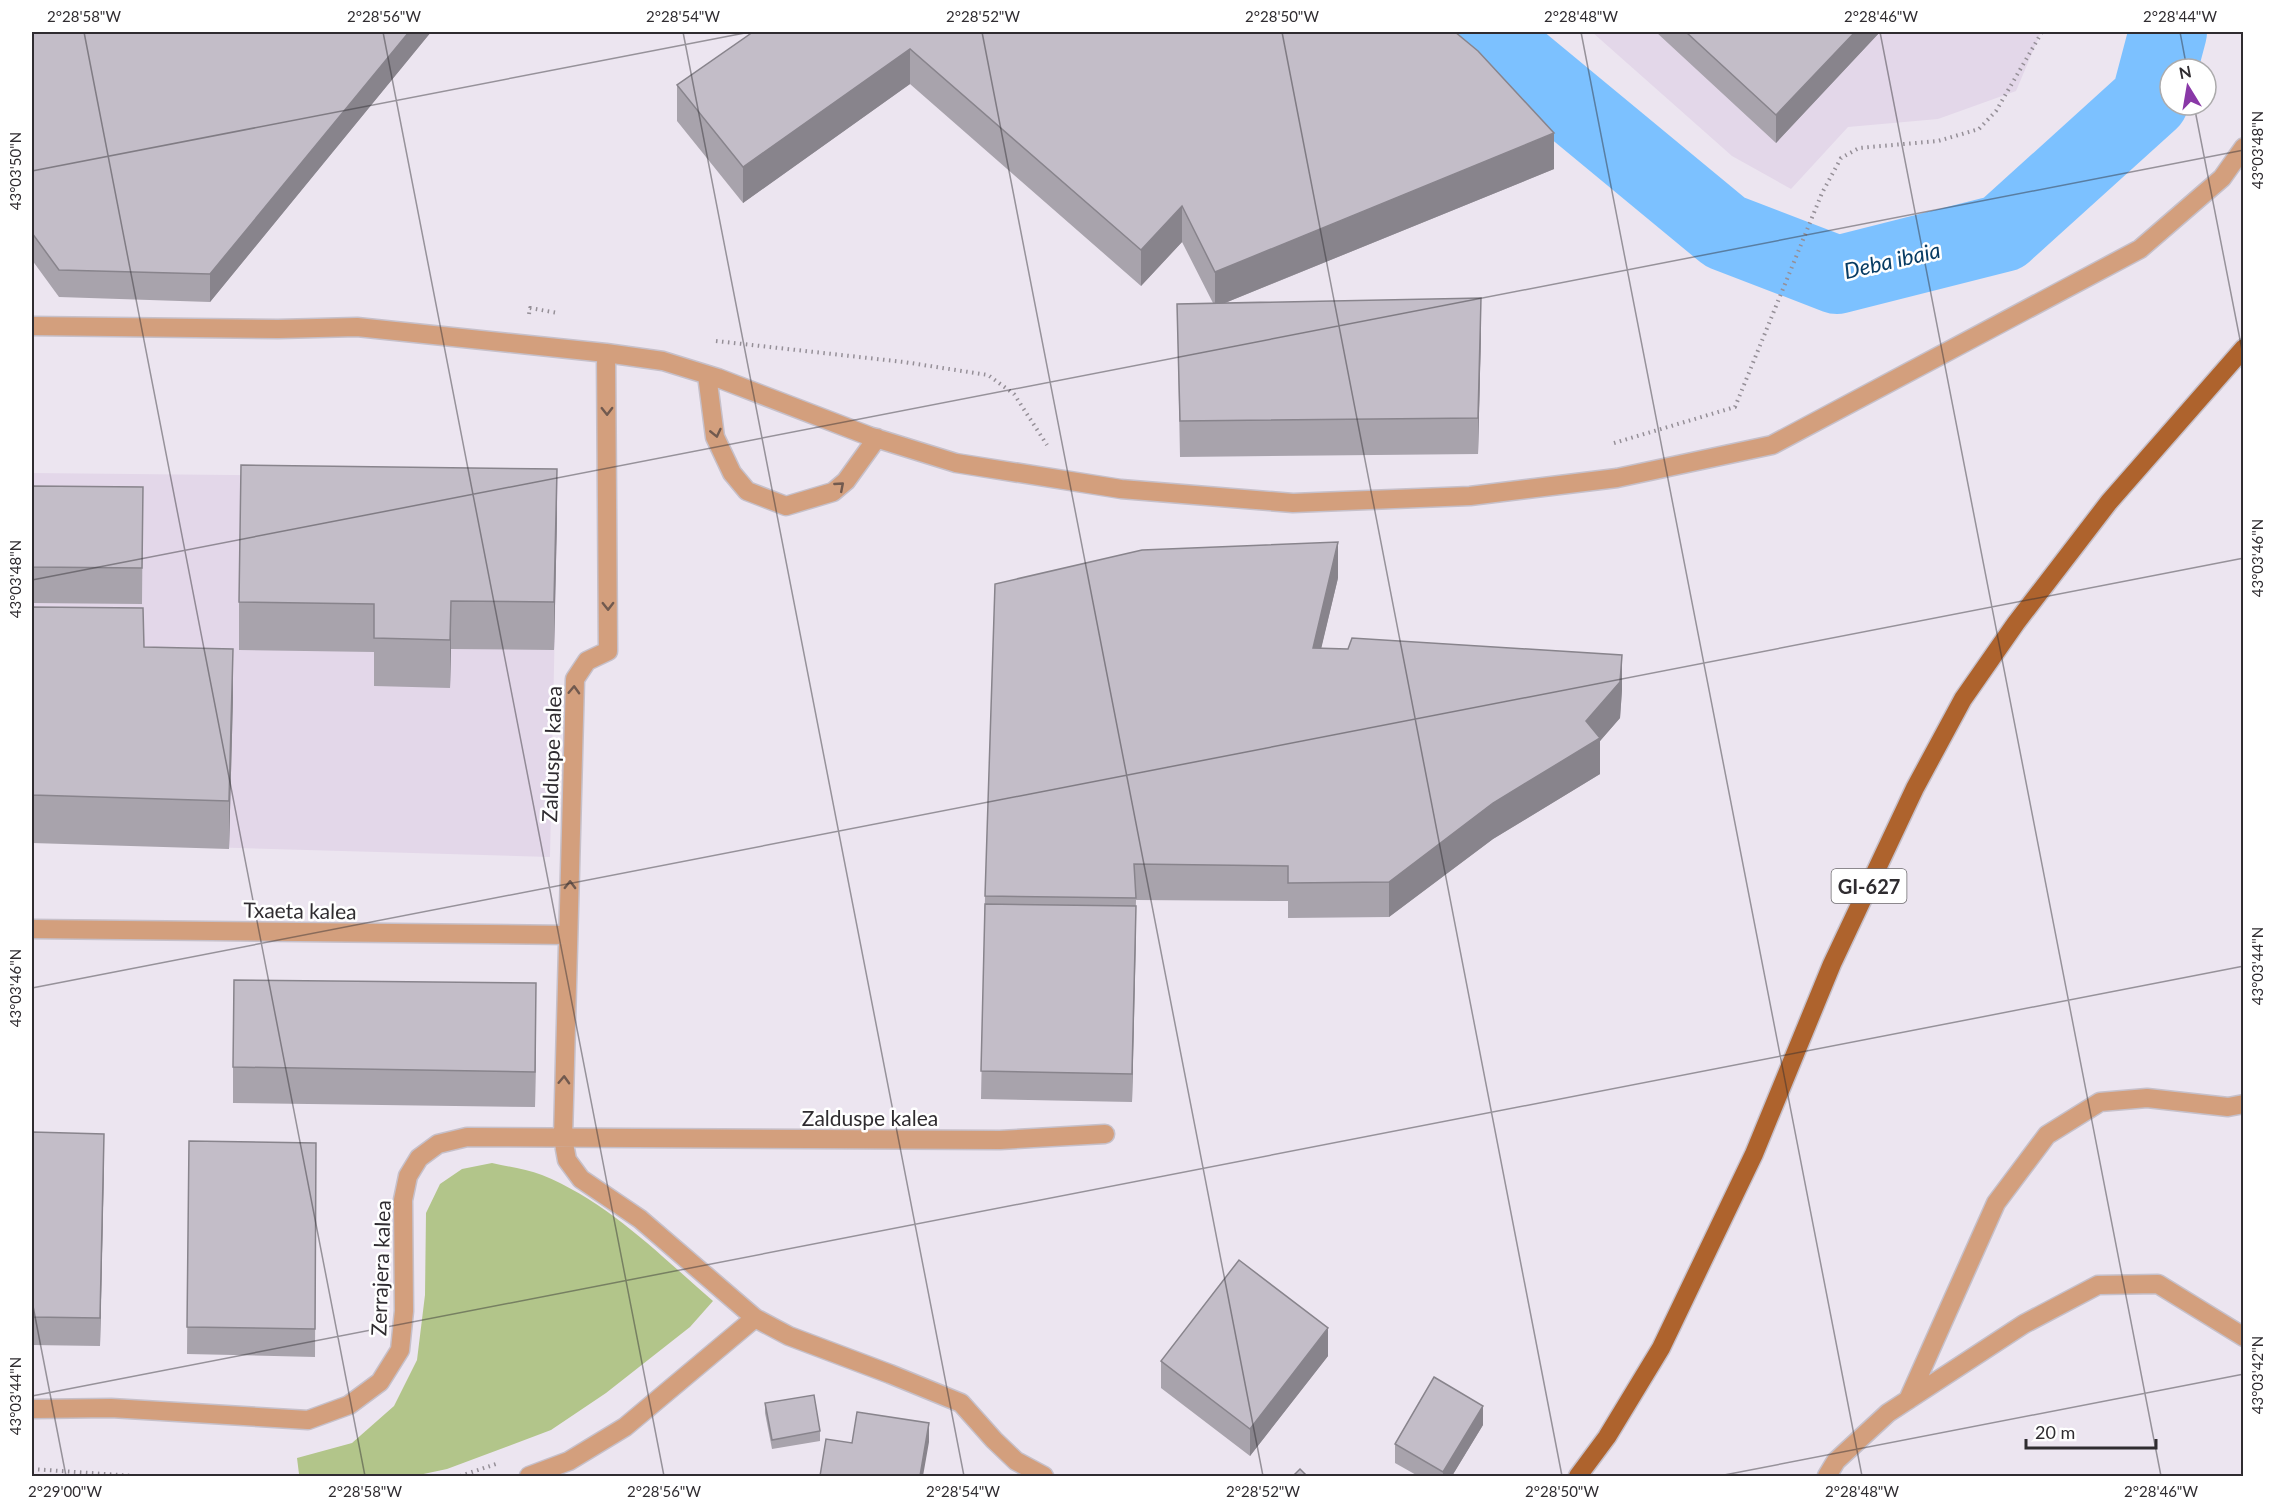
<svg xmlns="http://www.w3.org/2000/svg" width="2275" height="1508" font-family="Lato,sans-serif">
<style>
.built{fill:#e3d7e9}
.green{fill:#b2c58a}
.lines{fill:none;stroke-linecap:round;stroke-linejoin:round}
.river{stroke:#7cc1ff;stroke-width:78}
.minor-casing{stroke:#c6c0ca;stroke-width:21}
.major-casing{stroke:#c6c0ca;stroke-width:21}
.path{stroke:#958f97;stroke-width:4;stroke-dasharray:1.5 4.5;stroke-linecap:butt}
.minor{stroke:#d39f7d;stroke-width:18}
.major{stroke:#ae632d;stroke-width:18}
.wall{fill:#a8a3ac}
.shaded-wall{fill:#88848c}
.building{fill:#c3bdc8;stroke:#88848c;stroke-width:1.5}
.oneway{stroke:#715a4f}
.ticks{fill:none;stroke:#2f2c30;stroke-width:1.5;stroke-opacity:0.45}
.labels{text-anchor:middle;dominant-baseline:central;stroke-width:5;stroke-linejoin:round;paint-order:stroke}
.shield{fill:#fff;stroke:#6d6b6e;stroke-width:1.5}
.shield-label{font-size:20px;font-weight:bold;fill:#2f2c30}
.street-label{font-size:21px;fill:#2f2c30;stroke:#fff}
.water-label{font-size:22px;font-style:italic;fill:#073c64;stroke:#fff}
.neatline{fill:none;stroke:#2f2c30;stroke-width:2}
.ticks-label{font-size:15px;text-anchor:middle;fill:#2f2c30}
</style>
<rect width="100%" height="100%" fill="#ece5f0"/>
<!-- built -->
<path class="built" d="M1592,32H2041L2016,91L1938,119L1848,127L1791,189L1732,156Z
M32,473L558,478L550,857L32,842Z"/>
<!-- green -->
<path class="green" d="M492,1163C509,1167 527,1169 542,1175C607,1201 661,1256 713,1301L690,1327L606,1393L551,1430L447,1469L414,1476H344L299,1474L297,1458L352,1443L394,1406L417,1360L425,1295L426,1213L440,1184L462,1169Z"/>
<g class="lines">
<!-- river -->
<path class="river" d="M1483,32L1725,232L1837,275L2003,233L2150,100L2168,32"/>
<defs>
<path id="minor" d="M32,326L278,329L357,327L606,353L663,361L718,378L869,436L956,463L1121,489L1293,503L1470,496L1617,478L1772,445L2140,249L2222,178L2244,147
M606,353L608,651L587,661L575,679L563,1138L567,1160L581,1179L640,1219L755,1318L789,1336L890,1374L961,1403L994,1440L1016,1461L1044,1476
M707,375L715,437L732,473L747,491L786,506L833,492L846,481L877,438
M32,929L568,935
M1908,1400L1996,1203L2047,1135L2100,1102L2147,1098L2228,1107L2244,1104
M32,1409L111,1408L308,1420L349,1405L380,1382L400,1350L404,1311L403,1200L408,1176L419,1158L438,1144L467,1137L1000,1140L1105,1134
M529,1476L569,1461L625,1427L755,1318
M1827,1476L1836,1461L1888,1413L2024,1324L2098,1285L2158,1284L2244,1337"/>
<path id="major" d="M1578,1476L1607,1437L1661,1348L1754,1154L1832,964L1915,788L1963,699L2016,623L2109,502L2244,348"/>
</defs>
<!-- minor casing -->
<use href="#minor" class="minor-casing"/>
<!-- major casing -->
<use href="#major" class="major-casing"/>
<!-- path -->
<path class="path" d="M529,314L530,308L558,313
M716,341L904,362L988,375L1014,394L1047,445
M1614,443L1735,407L1822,193L1841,158L1859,148L1938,141L1979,129L1996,111L2042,32
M32,1469L134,1476
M460,1476L499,1463"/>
<!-- minor -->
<use href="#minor" class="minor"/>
<!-- major -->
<use href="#major" class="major"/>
</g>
<!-- wall -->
<path class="wall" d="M32,32H431L210,302L59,297L32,260Z
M753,32H1455L1554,169L1225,303L1481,333L1478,454L1180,457L1177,304L1213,303L1182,242L1141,286L910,84L743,203L677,121V85Z
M1656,32H1880L1776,143Z
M32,486L143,487L142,604L32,603Z
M557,517L554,650L451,649L450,688L374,686V652L239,650V602Z
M1338,578L1321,648L1622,690L1620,718L1600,741V774L1493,839L1389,917L1288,918V901L1136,900L1132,1102L981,1099L985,896Z
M32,607L144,647L233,697L229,849L32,843Z
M536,1019L535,1107L233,1103V1067Z
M32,1132L104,1162L100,1346L32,1345Z
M189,1141L316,1143L315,1357L187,1354Z
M1328,1356L1250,1456L1161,1388V1361Z
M765,1403L820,1431V1441L772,1449L765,1413Z
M1483,1425L1452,1476H1418L1395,1463V1444Z"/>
<!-- shaded-wall -->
<path class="shaded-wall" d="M409,32H431L210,302V274Z
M1855,32H1880L1776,143V115Z
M910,49V84L743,203V167Z
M1554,133V169L1215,307V272Z
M1182,206V242L1141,286V250Z
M1481,298V333L1478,454V418Z
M557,469V517L554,650V602Z
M1338,542V578L1313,683V648Z
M451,601V649L450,688V640Z
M233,649V697L229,849V801Z
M1622,655V690L1620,718L1600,741V774L1493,839L1389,917V882L1586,721Z
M1136,906V934L1132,1102V1074Z
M536,983V1019L535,1107V1072Z
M104,1134V1162L100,1346V1318Z
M1328,1328V1356L1250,1456V1429Z
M1483,1406V1425L1452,1476H1443V1472Z
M929,1423V1442L923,1476H920Z"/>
<!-- building -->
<path class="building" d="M32,32H409L210,274L59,270L32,233Z
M753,32H1455L1478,51L1554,133L1215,272L1182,206L1141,250L910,49L743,167L677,85Z
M1686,32H1855L1776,115Z
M1481,298L1478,418L1180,421L1177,304Z
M241,465L557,469L554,602L451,601L450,640L374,638V604L239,602Z
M32,486L143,487L142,568L32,567Z
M1338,542L1313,648L1348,649L1352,638L1622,655L1620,682L1586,721L1600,738L1493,803L1389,882L1288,883V866L1134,864L1136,898L985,896L995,584L1142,550Z
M32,607L143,608L144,647L233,649L229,801L32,795Z
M985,904L1136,906L1132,1074L981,1071Z
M234,980L536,983L535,1072L233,1067Z
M32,1132L104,1134L100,1318L32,1317Z
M189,1141L316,1143L315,1329L187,1327Z
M1239,1260L1328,1328L1250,1429L1161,1361Z
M1434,1377L1483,1406L1443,1472L1395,1444Z
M814,1395L820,1431L772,1440L765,1403Z
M857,1412L929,1423L920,1476H820L826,1439L852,1443Z
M1300,1469L1307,1476H1293Z"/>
<!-- one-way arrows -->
<defs><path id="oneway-chevron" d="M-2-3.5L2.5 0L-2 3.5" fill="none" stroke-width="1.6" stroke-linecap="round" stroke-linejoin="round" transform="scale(1.5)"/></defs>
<g class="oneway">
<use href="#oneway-chevron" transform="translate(607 411) rotate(89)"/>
<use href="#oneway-chevron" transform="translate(716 433) rotate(77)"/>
<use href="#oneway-chevron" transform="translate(840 486) rotate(-41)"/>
<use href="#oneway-chevron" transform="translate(608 606) rotate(89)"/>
<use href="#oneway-chevron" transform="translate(574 690) rotate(-88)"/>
<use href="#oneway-chevron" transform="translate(570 885) rotate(-89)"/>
<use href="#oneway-chevron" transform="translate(564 1080) rotate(-88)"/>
</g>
<!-- ticks -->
<path class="ticks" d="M84,32L365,1476M383,32L664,1476M683,32L964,1476M982,32L1263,1476M1282,32L1562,1476M1581,32L1862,1476M1880,32L2161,1476M2180,32L2187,69M2194,105L2244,360M32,171L750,32M32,580L2244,150M32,988L2244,558M32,1301L66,1476M32,1396L2244,966M1719,1476L2244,1374"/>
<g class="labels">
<!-- shield labels -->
<rect class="shield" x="1831.5" y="869" width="75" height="34" rx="4.5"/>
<g class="shield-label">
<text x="1869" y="886">GI-627</text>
</g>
<!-- street labels -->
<g class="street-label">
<text transform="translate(551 754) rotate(-88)">Zalduspe kalea</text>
<text transform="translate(300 910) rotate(1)">Txaeta kalea</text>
<text x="870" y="1117">Zalduspe kalea</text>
<text transform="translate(380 1268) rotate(-88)">Zerrajera kalea</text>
</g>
<!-- water labels -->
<g class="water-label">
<text transform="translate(1892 260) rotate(-13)">Deba ibaia</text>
</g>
</g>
<!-- border -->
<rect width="2275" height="1508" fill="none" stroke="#ffffff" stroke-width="66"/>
<!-- north arrow -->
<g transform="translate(2188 87) rotate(349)"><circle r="28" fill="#ffffff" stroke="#acabac" stroke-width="1.5"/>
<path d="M0-4.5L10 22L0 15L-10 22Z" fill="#8938a7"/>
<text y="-9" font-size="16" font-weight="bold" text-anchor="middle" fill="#2f2c30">N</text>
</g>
<!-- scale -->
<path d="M2026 1439v9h130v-9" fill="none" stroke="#2f2c30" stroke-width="3"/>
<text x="2035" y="1439" font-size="18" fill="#2f2c30" stroke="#ffffff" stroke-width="4.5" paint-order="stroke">20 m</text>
<rect x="33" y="33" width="2209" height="1442" class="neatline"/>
<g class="ticks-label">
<text x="84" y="22">2°28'58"W</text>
<text x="384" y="22">2°28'56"W</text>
<text x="683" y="22">2°28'54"W</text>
<text x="983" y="22">2°28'52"W</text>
<text x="1282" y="22">2°28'50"W</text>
<text x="1581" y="22">2°28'48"W</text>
<text x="1881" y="22">2°28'46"W</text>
<text x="2180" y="22">2°28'44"W</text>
<text transform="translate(2258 150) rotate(-90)" y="5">43°03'48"N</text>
<text transform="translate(16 171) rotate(-90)" y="5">43°03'50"N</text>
<text transform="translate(2258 558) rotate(-90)" y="5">43°03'46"N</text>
<text transform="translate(16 579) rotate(-90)" y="5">43°03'48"N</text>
<text transform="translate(2258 966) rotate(-90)" y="5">43°03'44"N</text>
<text transform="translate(16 988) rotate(-90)" y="5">43°03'46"N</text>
<text transform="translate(2258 1375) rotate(-90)" y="5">43°03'42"N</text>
<text transform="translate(16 1396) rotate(-90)" y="5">43°03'44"N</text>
<text x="65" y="1497">2°29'00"W</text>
<text x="365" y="1497">2°28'58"W</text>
<text x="664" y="1497">2°28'56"W</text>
<text x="963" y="1497">2°28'54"W</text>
<text x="1263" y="1497">2°28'52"W</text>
<text x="1562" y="1497">2°28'50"W</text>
<text x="1862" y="1497">2°28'48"W</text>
<text x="2161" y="1497">2°28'46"W</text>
</g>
</svg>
